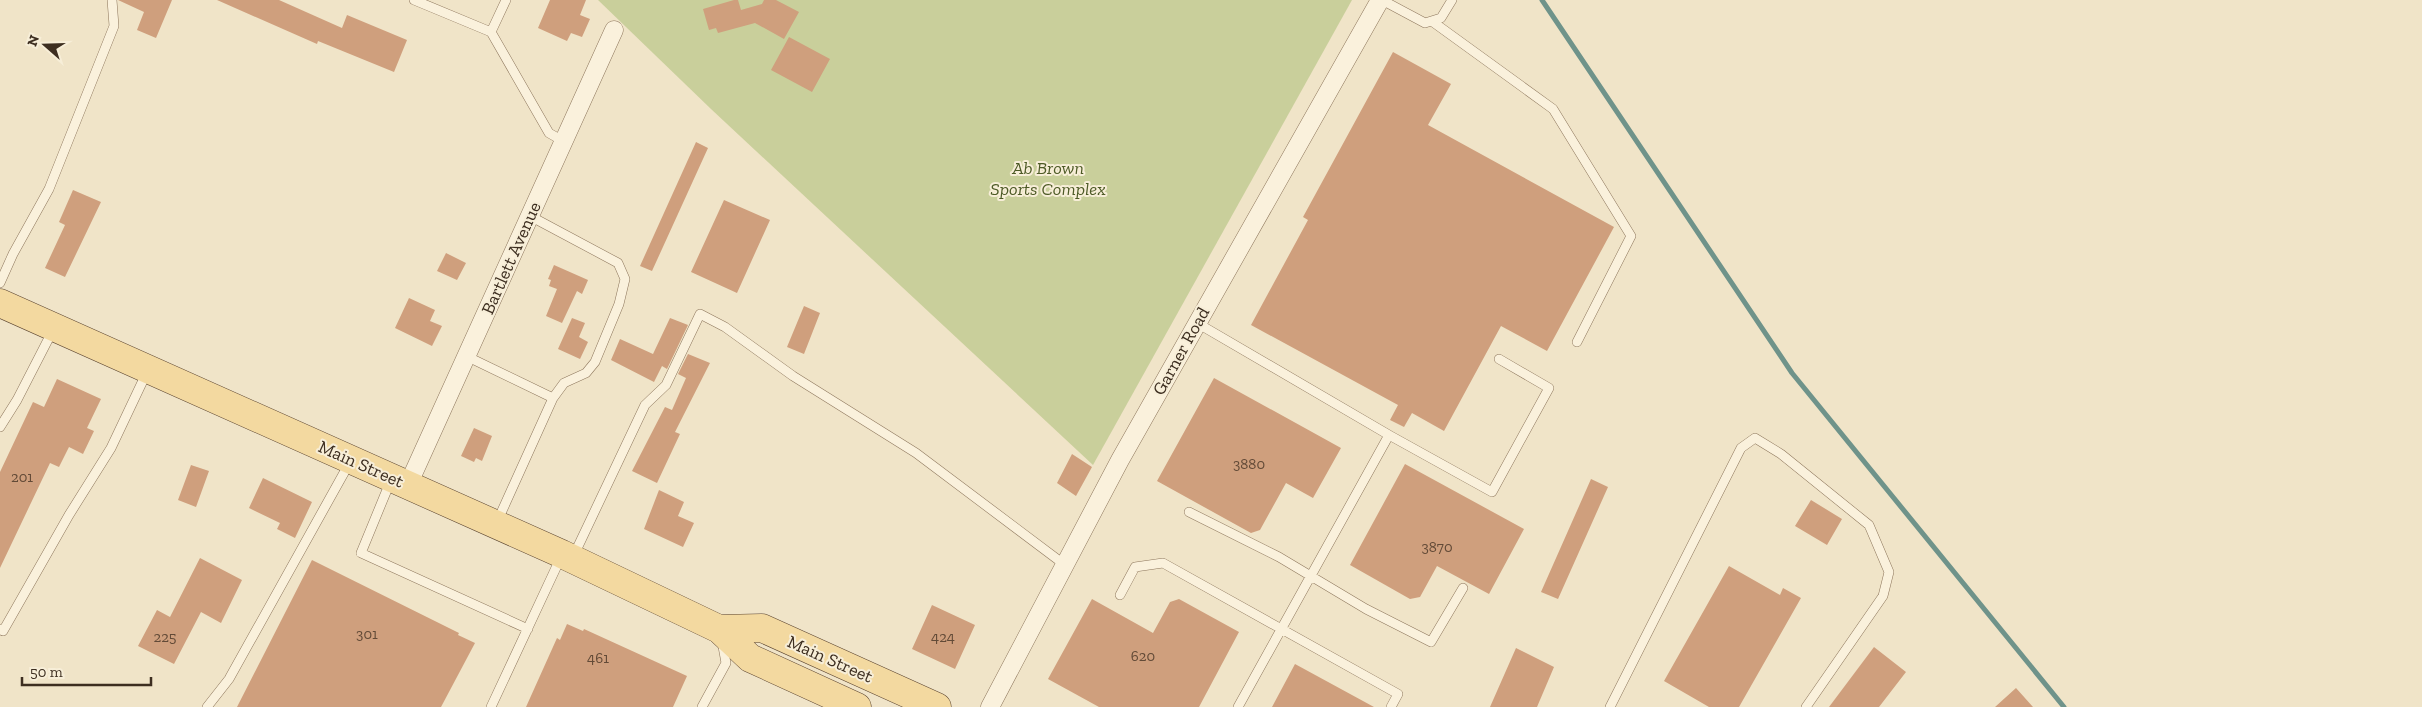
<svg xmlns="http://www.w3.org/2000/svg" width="2422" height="707" font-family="'Zilla Slab',serif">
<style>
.green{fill:#c9cf9b}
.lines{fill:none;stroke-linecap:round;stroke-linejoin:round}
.stream{stroke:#6f938a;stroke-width:5}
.building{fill:#cf9f7d}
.lane-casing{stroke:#8d765c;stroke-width:10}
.street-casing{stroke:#8d765c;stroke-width:19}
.primary-casing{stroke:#5b4430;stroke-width:29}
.lane{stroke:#faf1dc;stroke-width:9}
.street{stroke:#faf1dc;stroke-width:18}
.primary{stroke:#f3d9a0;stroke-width:28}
.labels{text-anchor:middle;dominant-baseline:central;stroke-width:4;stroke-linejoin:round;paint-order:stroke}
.number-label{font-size:15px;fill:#624a37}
.park-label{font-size:18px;font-style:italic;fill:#4d5a26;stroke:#f7eed8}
.street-label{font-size:18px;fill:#3d2e20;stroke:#f7eed8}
</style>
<rect width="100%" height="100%" fill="#f0e4c8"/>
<!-- green -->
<path class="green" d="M598,0H1352L1093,465L711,109Z"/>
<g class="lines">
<!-- stream -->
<path class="stream" d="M1542,0L1792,373L2064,707"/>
</g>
<!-- building -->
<path class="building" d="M118,0H172L156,38L137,30L144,12Z
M217,0H279L342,28L347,15L407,40L394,72L318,41L317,44Z
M550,0H586L580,15L590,19L582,37L571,33L567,41L538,28Z
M734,0H738L741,10L762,4L764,0H776L799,12L784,39L755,23L718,33L716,28L709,30L703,9Z
M789,37L830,59L812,92L771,70Z
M1393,52L1451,84L1428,125L1614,227L1547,351L1501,326L1444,431L1412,413L1404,427L1390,420L1398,405L1251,325L1308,220L1303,217Z
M696,142L708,148L652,271L640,266Z
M73,190L101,202L65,277L45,268L65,225L59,222Z
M724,200L770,220L737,293L691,272Z
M446,253L466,263L457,280L437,271Z
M554,265L588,280L582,294L577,291L562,323L546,316L557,289L549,286L551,280L548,279Z
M409,298L435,310L430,321L442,326L432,346L395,328Z
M804,306L820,313L804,354L787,347Z
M572,318L585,323L579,337L588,342L580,359L558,349Z
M670,318L688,325L667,369L662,366L654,382L611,360L620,339L653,354Z
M688,354L710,363L675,432L680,434L657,483L632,471L665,407L672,410L686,378L678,374Z
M1214,378L1341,448L1313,498L1286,483L1260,530L1251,533L1157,481Z
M57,379L101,399L87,428L94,431L83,454L69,447L59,467L50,463L0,568V472L33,402L44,407Z
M474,428L492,436L482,461L476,458L474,462L461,456Z
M1072,454L1092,467L1076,496L1057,483Z
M1405,464L1524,529L1489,594L1437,566L1420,597L1410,599L1350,565Z
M191,465L209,471L196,507L178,500Z
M263,478L312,502L295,538L277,529L280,523L249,508Z
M1591,479L1608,487L1558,599L1541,592Z
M659,490L684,502L678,516L694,523L683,547L644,529Z
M1811,500L1842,519L1827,545L1795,526Z
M200,558L242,580L221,623L201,612L174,664L138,646L157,610L170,617Z
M312,560L459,633L458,635L475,643L441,707H237Z
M1729,566L1780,595L1783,588L1801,598L1739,707H1709L1664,681Z
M1092,599L1153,633L1170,602L1179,599L1239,632L1199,707H1099L1048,679Z
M932,605L975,625L955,669L912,649Z
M567,624L583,631L584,629L687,676L673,707H526L557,638L560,640Z
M1874,647L1906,672L1879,707H1829Z
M1516,648L1554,667L1537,707H1490Z
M1295,664L1374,707H1272Z
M2016,688L2033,707H1995Z"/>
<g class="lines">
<defs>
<path id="lane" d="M414,0L491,32
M506,0L491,32L549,133L563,141
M1382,0L1425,23L1441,18L1452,0
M1433,22L1553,109L1631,236L1577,342
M530,216L618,263L625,279L619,304L595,362L586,373L564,383L553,398
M0,283L13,254L49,189L114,26L112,0
M1197,323L1389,435L1238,707
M466,356L553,398L497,522
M0,427L17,400L53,330
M1389,435L1492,492L1549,388L1499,359
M391,480L361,553L528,629
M1189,512L1279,557L1366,609L1431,642L1463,588
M573,557L645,405L666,385L700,314L725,327L793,376L916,453L1065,565
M1120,595L1135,567L1163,563L1398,694L1391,707
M0,629L3,631L69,515L111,448L147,372
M207,707L229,679L350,462
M491,707L561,557
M702,707L726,663L722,641
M1610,707L1741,448L1755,438L1781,454L1869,525L1889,572L1883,596L1806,707"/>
<path id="street" d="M408,485L614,30
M990,707L1120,460L1380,0"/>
<path id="primary" d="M0,303L562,554L719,629L750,658L857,707
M719,629L762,628L937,707"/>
</defs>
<!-- lane casing -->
<use href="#lane" class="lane-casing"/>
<!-- street casing -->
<use href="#street" class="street-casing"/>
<!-- primary casing -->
<use href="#primary" class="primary-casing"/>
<!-- lane -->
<use href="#lane" class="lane"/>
<!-- street -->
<use href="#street" class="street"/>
<!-- primary -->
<use href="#primary" class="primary"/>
</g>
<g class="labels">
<!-- number labels -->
<g class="number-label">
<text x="1249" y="464">3880</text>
<text x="22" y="477">201</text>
<text x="1437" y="547">3870</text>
<text x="367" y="634">301</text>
<text x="165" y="637">225</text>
<text x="943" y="637">424</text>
<text x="1143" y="656">620</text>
<text x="598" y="658">461</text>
</g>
<!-- park labels -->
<g class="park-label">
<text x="1048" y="168">Ab Brown<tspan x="1048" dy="21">Sports Complex</tspan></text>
</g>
<!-- street labels -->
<g class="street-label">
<text transform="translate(511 258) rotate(-66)">Bartlett Avenue</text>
<text transform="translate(1181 351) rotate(-61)">Garner Road</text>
<text transform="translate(361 464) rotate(24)">Main Street</text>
<text transform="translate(830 659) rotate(24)">Main Street</text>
</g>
</g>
<!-- north arrow -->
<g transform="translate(45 45) rotate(290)" stroke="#f7eed8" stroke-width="4" paint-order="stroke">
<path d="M0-4L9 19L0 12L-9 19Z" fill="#3d2e20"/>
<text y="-8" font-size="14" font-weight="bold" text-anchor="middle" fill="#3d2e20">N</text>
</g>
<!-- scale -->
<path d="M22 677v8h129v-8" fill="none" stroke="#3d2e20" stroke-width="2.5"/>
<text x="30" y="677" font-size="15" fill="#3d2e20" stroke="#f7eed8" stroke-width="4" paint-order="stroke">50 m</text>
</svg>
